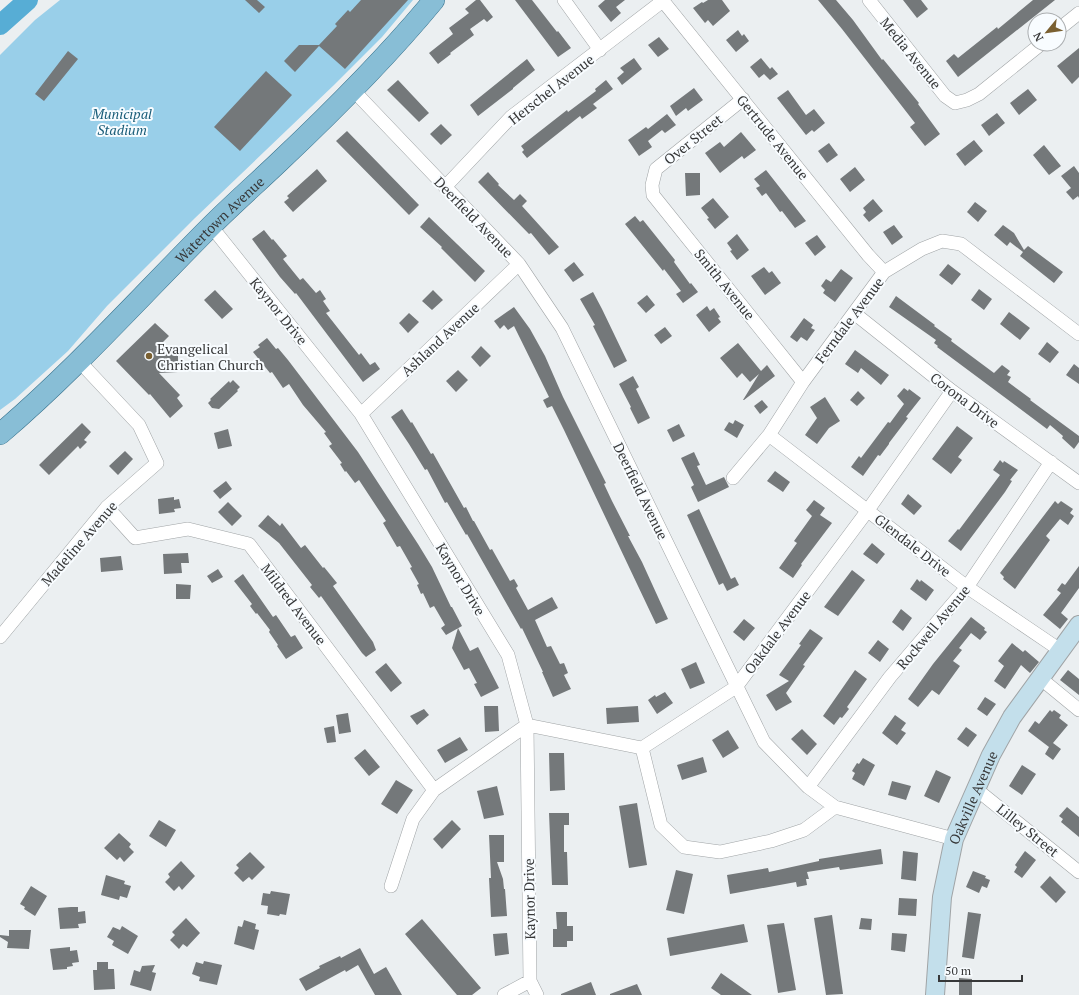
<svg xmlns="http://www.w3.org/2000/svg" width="1079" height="995" font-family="'PT Serif',serif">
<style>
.green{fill:#99cfe9}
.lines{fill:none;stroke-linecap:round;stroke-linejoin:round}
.river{stroke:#57add5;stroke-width:20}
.building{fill:#74787a}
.street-casing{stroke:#a0a4a6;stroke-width:14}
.secondary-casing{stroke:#a0a4a6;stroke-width:20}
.primary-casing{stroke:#38738e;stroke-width:22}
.street{stroke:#fff;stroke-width:13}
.secondary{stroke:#c3dfeb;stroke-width:18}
.primary{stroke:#88bed6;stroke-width:21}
.poi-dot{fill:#7a6031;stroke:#f8fcff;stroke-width:1.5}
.labels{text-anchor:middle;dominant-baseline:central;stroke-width:4;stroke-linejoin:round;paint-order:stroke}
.street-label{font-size:14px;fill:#373839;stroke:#f8fcff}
.park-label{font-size:14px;font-style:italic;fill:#1a5d79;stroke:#f8fcff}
.poi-label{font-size:14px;fill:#373839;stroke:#f8fcff;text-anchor:start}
</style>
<rect width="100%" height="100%" fill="#ebeff1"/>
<!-- green -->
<path class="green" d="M60,0H413L382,37L334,85L195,218L107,306L68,351L15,399L0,410V55L35,20Z"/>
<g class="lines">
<!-- river -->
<path class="river" d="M0,25L28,0"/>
</g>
<!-- building -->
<path class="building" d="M245,0H257L265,7L259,13Z
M361,0H408L345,69L319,46L295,72L284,61L299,45H319L337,26L335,24L348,10L350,12Z
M476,0H480L493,17L487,22L484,19L470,29L474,35L450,53L451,54L438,64L429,53L453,34L449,28L469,13L465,9Z
M515,0H532L557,32L558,31L571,48L558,57Z
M605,0H625L616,7L621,13L611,22L598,6Z
M708,0H722L730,11L713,26L708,20L705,23L693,8L702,2L703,3Z
M818,0H836L853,20L882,60L883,59L919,103L918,104L940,134L925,146L910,127L915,123L842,29Z
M903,0H921L928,9L917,18Z
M1033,0H1055L958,77L946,61L954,54L958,58L997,27L998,29Z
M738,30L742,36L744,34L749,41L736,52L726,40Z
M659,37L669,49L658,57L648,45Z
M1079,48V77L1072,84L1057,66Z
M68,51L78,59L44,101L35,94Z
M634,58L642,69L622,85L617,78L624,72L620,68Z
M761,58L770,69L772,67L778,74L770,80L764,74L759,78L750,67Z
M527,59L535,70L513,88V89L478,116L470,105Z
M266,71L292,95L240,151L214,127Z
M398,80L429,113L419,122L387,90Z
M606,80L613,89L593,104L597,108L582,119L580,116L527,158L522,152L524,150L521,146L567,110L568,112L596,91L595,89Z
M694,88L703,100L688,111L686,108L676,116L670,106Z
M1028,89L1037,100L1019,115L1010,103Z
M788,90L806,115L814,109L825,123L814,132L812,130L806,135L777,98Z
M997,113L1005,123L989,136L981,125Z
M667,114L676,125L665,133L662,130L648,141L652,147L639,156L628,140L646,127L648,129Z
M441,124L452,135L441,145L430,134Z
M347,131L419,205L409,215L336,141Z
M741,132L756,150L744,159L742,156L720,173L705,153L720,142L724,147Z
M974,140L983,151L965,166L956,154Z
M829,143L838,155L827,163L818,151Z
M1044,145L1061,166L1049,175L1033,155Z
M1074,166L1079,173V198L1078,196L1073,200L1066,192L1071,188L1061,176Z
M855,167L865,180L850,192L840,179Z
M317,169L327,181L293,212L284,202L289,198L287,196Z
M766,170L806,221L795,228L782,211L780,212L766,193L762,196L756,188L760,186L754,179Z
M488,172L499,184L498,185L514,200L520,194L527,201L522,206L559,247L549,255L531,233L529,234L478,182Z
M685,173H700V195L686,196Z
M713,198L729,217L715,229L707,219L709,218L701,208Z
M873,199L883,211L869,222L863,215L866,212L863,208Z
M975,202L987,211L978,222L967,212Z
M635,216L640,222L643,220L675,260L674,262L690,284L691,283L698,292L683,303L676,294L681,291L664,269L663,271L625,224Z
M429,217L485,271L475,282L441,248L442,247L420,227Z
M894,225L903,237L892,245L883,232Z
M1003,225L1014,233L1024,250L1028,246L1063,272L1054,283L1020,256L1023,252L1010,242L1007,246L994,235Z
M264,230L272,240L273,239L287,256L283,259L300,280L303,278L316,293L320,290L326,299L323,301L330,311L326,313L359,355L361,353L370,365L375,362L380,369L363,382L296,293L295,294L280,277L252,239Z
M737,234L749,250L737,260L730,251L732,250L727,243Z
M817,235L826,247L815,256L805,243Z
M574,262L584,275L573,282L564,270Z
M948,264L961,274L952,285L939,275Z
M764,267L769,273L772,271L781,283L765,295L751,276Z
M841,269L853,278L835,302L823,293L825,290L821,286L826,279L831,282Z
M979,289L992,299L984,310L971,300Z
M215,290L233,309L222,319L204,300Z
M433,290L443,300L432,310L422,301Z
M593,292L602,309L627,361L614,368L593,326L595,325L580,299Z
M647,295L655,305L646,313L637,303Z
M896,296L935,325L934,326L952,339L951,341L994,373L1002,365L1010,371L1007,375L1011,377L1008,382L1031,399L1030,400L1079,436V442L1074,449L1062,438L1063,436L1050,425L1047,429L1031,417L937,347L938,346L934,343L936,340L889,307Z
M707,306L710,311L714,308L720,317L718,318L721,322L709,332L696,315Z
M514,307L530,329L545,356L563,397L606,483L604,484L612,501L630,536H628L642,562L668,619L656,624L564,430L552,406L547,408L543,400L549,397L514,326L508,330L504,325L500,329L494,321Z
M1009,312L1030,328L1020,340L1000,324Z
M409,313L419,322L408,333L399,323Z
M804,318L813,325L811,328L815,330L807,341L801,337L797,342L790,337Z
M155,323L169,336L162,343L171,351H178V372L159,373L180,395L177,398L183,406L170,418L150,394L149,395L116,361Z
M665,327L672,336L661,344L654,335Z
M267,338L276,349L278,348L288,360L358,452L418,544L432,567L451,607H452L462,626L446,635L441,628L445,625L434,606L430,608L423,593L421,594L417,585L419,584L410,568L412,567L400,546L397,547L383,523L386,521L359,480L355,483L346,471L345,472L340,464L342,463L329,446L332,444L324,433L326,432L303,405L289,384L283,388L272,372L270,373L253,352L260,347L258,345Z
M1047,342L1059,352L1050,363L1038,354Z
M738,343L761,371L767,365L775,376L744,400H743L759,374L750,382L742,373L737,378L720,358Z
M481,346L491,356L480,367L471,357Z
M855,350L889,375L881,385L861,368L858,373L845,364Z
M1074,364L1079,368V384L1066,375Z
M458,370L468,380L456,392L446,381Z
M633,376L639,387L636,389L650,418L638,424L630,408L631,407L619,384Z
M233,380L240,387L237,390L238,391L219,409L212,408L208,403L211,400L210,399L229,381L230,383Z
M904,388L908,391L909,389L921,398L906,417L908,418L889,443V444L880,456L878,455L863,476L851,467L859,456L861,458L888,422L890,423L904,404L897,396Z
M858,391L865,398L857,406L850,400Z
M825,397L840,421L829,428L817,444L805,435L817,418L810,407Z
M762,400L768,407L760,414L754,406Z
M402,409L411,423L412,422L431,454L433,453L464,508L466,507L473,521H474L490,550L492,549L510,581L514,579L518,586L516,588L528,610L552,597L558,608L535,620L547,647L551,646L560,664L564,663L568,673L564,675L571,689L553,697L542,672H543L522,628L521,629L467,534L466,535L447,502L445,503L427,469L425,470L409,444L391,417Z
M735,420L744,425L737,438L724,430L729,422L733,424Z
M82,423L91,432L84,440L87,442L80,449L78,446L49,475L39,465Z
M679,424L685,436L673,442L667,430Z
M957,426L973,438L958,457L962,460L951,474L932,459Z
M228,429L232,446L218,449L214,433Z
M125,451L133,459L118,475L109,466Z
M694,452L700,465L697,466L706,485L724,477L729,487L698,502L691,487L694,485L681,458Z
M1000,460L1003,463L1004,461L1018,470L1010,480L1012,481L1005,492L961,551L948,541L958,529L959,530L1000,475L993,470Z
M775,471L790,482L783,492L767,481Z
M226,481L232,489L220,499L213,491Z
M908,494L922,506L914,515L901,504Z
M174,497V500L179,499L181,508L174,509L175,512L159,514L158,499Z
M814,500L825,508L820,515L832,523L801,564L802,565L793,578L779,568L797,543L794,541L812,516L806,510Z
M1055,501L1058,504L1061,501L1073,509L1070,513L1074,516L1068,525L1060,519L1046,536L1050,540L1015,589L1003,579L1004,577L1000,573Z
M228,502L242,516L232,526L218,512Z
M699,509L731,579L735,577L739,585L727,591L723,583L719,585L687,515Z
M268,515L280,526L282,523L301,548L305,545L323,568L324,567L337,583L333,586L373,642L376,650L366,657L362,653L321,596L319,598L310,587L312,585L279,543L258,526Z
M872,543L885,554L877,564L863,554Z
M188,553L189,563H181L182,573L164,574L163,554Z
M121,556L123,570L101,572L100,558Z
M1079,566V588L1061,613L1068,619L1060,629L1043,615L1061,593L1057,590L1062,583L1065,585Z
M218,569L223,577L212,583L207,576Z
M852,570L865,580L838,616L824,607Z
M243,574L273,617L276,615L291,637L295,635L303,648L286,659L277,646L278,645L269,632L270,630L257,613L256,614L250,606L252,604L234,581Z
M917,579L920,582L921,580L934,590L926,601L910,589Z
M176,584L191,585L190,599H176Z
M901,609L912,618L903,631L892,622Z
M971,617L985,628L984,630L987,632L980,640L971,633L959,648L962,650L953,661L960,666L939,695L932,690L918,707L908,699L933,664Z
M744,619L755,628L744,641L733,632Z
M458,628L470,651L478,647L499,688L481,697L474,684L477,683L469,668L464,670L452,648Z
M810,629L823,638L803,665L805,666L786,693L792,702L776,711L766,695L789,681L779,675L801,645L799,644Z
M878,640L889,649L880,662L868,653Z
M1012,643L1023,652L1025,650L1039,662L1030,673L1021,665L1005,689L994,681L1004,666L998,661Z
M696,662L705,683L690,689L681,669Z
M386,663L402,683L391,692L375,672Z
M855,670L867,679L847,707L849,709L842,718L840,717L834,725L823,716Z
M1068,670L1079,679V695L1060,680Z
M665,692L673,703L657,714L648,700L655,695L656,697Z
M985,697L996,704L987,716L977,709Z
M484,706H498L499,731L485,732Z
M638,706L639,722L607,724L606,708Z
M424,709L429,715L417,725L410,716Z
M1050,710L1052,712L1054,710L1061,715L1059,718L1068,725L1053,743L1061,749L1053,760L1045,754L1049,747L1028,731L1035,721L1039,724Z
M348,713L351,732L339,734L336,715Z
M895,715L906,723L901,730L906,733L897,745L882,733Z
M334,726L336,742L327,743L324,728Z
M966,727L977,735L968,747L957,739Z
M802,729L817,744L807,755L791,739Z
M728,730L739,748L723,758L712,740Z
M460,737L468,750L445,763L437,750Z
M365,749L380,767L369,776L354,758Z
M549,753H564L565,790L550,791Z
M703,757L707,772L682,780L677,765Z
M863,758L875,765L864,786L852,779L855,773L852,771L857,763L859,764Z
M1022,765L1036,774L1022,795L1009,786Z
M936,770L951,777L939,803L924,796Z
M396,780L413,790L397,814L381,804Z
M892,781L911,786L906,800L888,795Z
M497,786L504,815L484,819L477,791Z
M637,803L647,865L629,868L619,806Z
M1067,807L1079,817V837L1061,822L1063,819L1059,816Z
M549,813H569V825H564V852H567L568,885H552Z
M159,820L176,830L166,847L149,836Z
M452,820L461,829L442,849L433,839Z
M119,833L131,844L129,847L134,852L124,862L120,857L117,860L104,848Z
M489,835H504V862H497L503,879L504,889H505L507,916L491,917L489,878H491Z
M881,849L883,864L840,870L839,867L807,872L809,879H806L807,885L797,887L796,882L730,894L727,875L768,868L769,872L819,861V859Z
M903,851L918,853L916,881L901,879Z
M1025,851L1036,860L1022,878L1014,872L1017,867L1015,865Z
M250,852L265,867L252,880L249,877L243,882L234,873L239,868L236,865Z
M181,861L195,876L182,890L179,886L174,891L165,882L170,877L168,874Z
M676,870L693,874L684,914L666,910Z
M973,871L986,876L985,878L990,880L987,888L982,886L979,893L966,887Z
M106,875L125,881L124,884L131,886L127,898L120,896L119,900L101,895Z
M1050,876L1066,892L1056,903L1040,887Z
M31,886L47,896L35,916L24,909L25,907L20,904Z
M271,891L290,894L286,915L280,914L279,916L267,914L268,906L261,905L263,893L270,894Z
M899,898L917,899L916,916L898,915Z
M71,907H78V912L85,911L86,923L78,924L79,928L60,929L58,908Z
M556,912H567V926H573V941H567V947H553V929H557Z
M968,912L981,914L974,959L962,957Z
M832,915L843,994L826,995L814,918Z
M186,918L200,933L187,947L183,944L179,949L170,940L175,935L172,932Z
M861,918L872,919L871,930L859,929Z
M422,919L481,988L472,995H457L405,934Z
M244,920L256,924L255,929L259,930L254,950L234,944L238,926L242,927Z
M784,923L796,990L778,993L767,925Z
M744,924L748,942L670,956L667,938Z
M122,926L138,936L128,954L112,945L114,941L107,937L113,927L120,930Z
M9,930H31L29,949L7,948L8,942L0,937V935L9,936Z
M507,933L509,954L495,956L493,934Z
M892,933L907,934L905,952L891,950Z
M70,947V951L77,950L79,962L72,963L73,966L67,967V969L53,970L50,949Z
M360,948L374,974L386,967L402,995H375L358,965L346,972L345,970L306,991L299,979L320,968L319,966L340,956L341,958Z
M204,961L222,965L217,985L199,981L200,977L192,974L196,962L203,964Z
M97,962H108V969H114L115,989L94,990L93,970H97Z
M155,965L152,972L156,973L151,991L130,985L134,970L140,972L142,966Z
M721,973L752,995H721L711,988Z
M959,978L972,979V995H959Z
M591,982L596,995H561V994Z
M637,984L642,995H610V994Z"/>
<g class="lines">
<defs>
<path id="street" d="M564,0L600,50
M869,0L945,96L955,103L967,100L979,94L1041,44
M663,1L868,255L884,272
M1059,29L1079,13
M353,90L519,264L562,328L764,742L808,787L835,807L954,839
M743,99L656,169L652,185L653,195L803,382
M445,187L511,117L664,0
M211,226L361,414L508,655L527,725L530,981L537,995
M854,313L952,391L1079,483
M361,414L519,264
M769,435L967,587L1060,650
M733,478L769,435L803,382L884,272L922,249L942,241L961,244L1079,334
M107,507L135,538L188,529L249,544L434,790
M0,637L107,507L157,463L139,425L79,361
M1040,678L1079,710
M642,748L661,825L684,847L720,852L771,841L804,830L835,807
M808,787L890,677L967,587L1051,462
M976,789L1079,872
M391,886L413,819L434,790L527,725L642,748L736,687L868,510L952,391
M504,995L530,981"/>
<g id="secondary">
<path id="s1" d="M935,995L942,897L954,839L991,755L1012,717L1079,625"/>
</g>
<g id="primary">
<path id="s2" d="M0,434C75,370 141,296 211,226C233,204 257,183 280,161C334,110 387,57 434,0"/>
</g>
</defs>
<!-- street casing -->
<use href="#street" class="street-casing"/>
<!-- secondary casing -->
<use href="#secondary" class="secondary-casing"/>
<!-- primary casing -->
<use href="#primary" class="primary-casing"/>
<!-- street -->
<use href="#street" class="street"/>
<!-- secondary -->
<use href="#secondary" class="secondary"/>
<!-- primary -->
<use href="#primary" class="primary"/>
</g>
<!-- markers -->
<circle class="poi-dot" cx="149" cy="356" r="4"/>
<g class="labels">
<!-- street labels -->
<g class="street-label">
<text transform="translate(911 53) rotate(51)">Media Avenue</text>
<text transform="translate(551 89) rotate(-38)">Herschel Avenue</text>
<text transform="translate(773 137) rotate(51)">Gertrude Avenue</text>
<text transform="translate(693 139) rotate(-39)">Over Street</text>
<text transform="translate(474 217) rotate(46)">Deerfield Avenue</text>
<text stroke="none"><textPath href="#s2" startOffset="307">Watertown Avenue</textPath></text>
<text transform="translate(725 284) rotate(51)">Smith Avenue</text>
<text transform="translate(279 311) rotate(51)">Kaynor Drive</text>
<text transform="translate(849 320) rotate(-53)">Ferndale Avenue</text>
<text transform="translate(440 339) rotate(-43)">Ashland Avenue</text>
<text transform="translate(965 400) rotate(37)">Corona Drive</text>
<text transform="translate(641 491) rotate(64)">Deerfield Avenue</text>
<text transform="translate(79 543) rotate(-49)">Madeline Avenue</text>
<text transform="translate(913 545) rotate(38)">Glendale Drive</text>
<text transform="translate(461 579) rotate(59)">Kaynor Drive</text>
<text transform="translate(294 604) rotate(53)">Mildred Avenue</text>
<text transform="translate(933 627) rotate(-50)">Rockwell Avenue</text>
<text transform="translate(777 632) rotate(-53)">Oakdale Avenue</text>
<text stroke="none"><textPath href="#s1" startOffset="203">Oakville Avenue</textPath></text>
<text transform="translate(1028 830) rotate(39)">Lilley Street</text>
<text transform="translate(529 899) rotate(-91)">Kaynor Drive</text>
</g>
<!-- park labels -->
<g class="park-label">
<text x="122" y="113">Municipal<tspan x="122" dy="16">Stadium</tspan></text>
</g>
<!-- poi labels -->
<g class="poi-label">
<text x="157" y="348">Evangelical<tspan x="157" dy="16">Christian Church</tspan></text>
</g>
</g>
<!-- north arrow -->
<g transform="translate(1047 32) rotate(241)"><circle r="19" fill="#f8fcff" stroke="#abaeb0"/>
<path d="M0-3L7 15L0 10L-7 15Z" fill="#7a6031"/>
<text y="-6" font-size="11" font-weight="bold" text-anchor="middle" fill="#373839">N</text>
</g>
<!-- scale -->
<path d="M939 975v6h83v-6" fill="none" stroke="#373839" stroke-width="2"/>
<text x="945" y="975" font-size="12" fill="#373839" stroke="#f8fcff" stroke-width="3" paint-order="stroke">50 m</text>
</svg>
